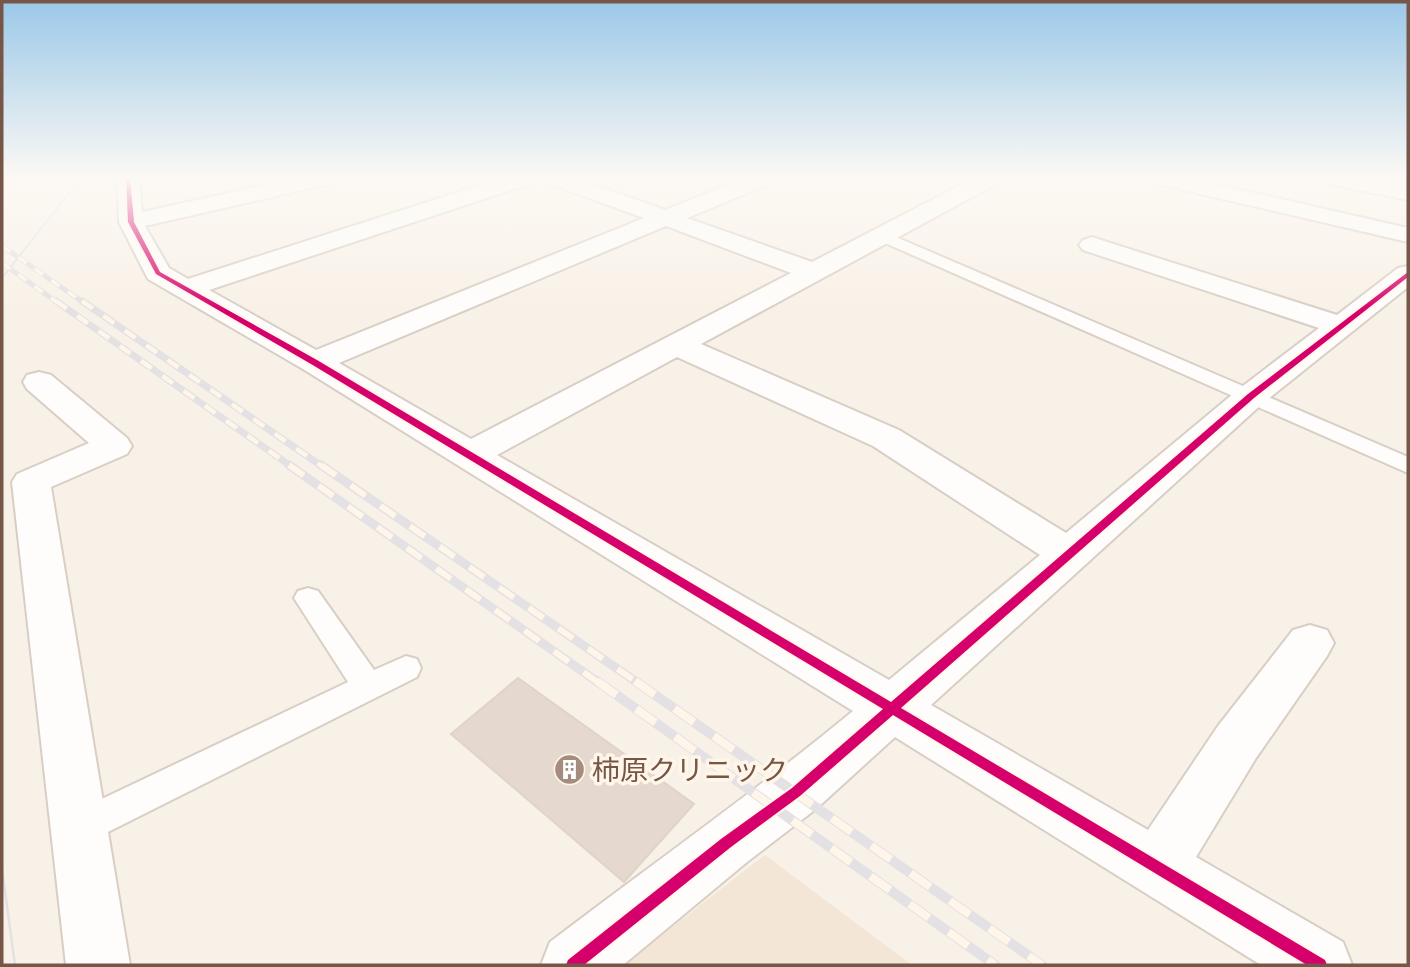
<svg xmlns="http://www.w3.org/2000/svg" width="1410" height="967" font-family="'Noto Sans','Noto Sans JP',sans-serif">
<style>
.residential{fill:#f4e6d7}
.building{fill:#e4d8cf;stroke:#e0d3c9;stroke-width:2}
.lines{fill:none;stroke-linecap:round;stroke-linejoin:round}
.service-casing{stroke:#d9cec5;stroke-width:4}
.minor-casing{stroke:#d9cec5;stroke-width:4}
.service{fill:#fefdfb;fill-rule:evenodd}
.minor{fill:#fefdfb;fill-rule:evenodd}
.tram-far1{stroke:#e4e1e4;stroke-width:2}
.tram{stroke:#e4e1e4;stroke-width:2.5}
.rail-far3-casing{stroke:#e4e1e4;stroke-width:5}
.rail-far2-casing{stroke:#e4e1e4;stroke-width:7}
.rail-far1-casing{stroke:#e4e1e4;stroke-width:9}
.rail-casing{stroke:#e4e1e4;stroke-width:10}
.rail-far3{stroke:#fff6e9;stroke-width:3.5;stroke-dasharray:10;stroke-linecap:butt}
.rail-far2{stroke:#fff6e9;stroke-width:4.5;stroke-dasharray:13;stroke-linecap:butt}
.rail-far1{stroke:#fff6e9;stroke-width:6;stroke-dasharray:18;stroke-linecap:butt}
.rail{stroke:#fff6e9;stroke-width:8;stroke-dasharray:24;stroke-linecap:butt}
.cycleway-casing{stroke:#fff6e9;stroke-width:4}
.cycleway{fill:#d6006c;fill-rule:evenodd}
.labels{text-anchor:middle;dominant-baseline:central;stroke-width:7;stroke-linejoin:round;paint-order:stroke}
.near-poi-label{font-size:28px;fill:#765646;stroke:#fff6e9;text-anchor:start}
</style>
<rect width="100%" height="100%" fill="#f8f1e7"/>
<!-- residential -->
<path class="residential" d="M765,855L912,965H623Z"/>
<!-- building -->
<path class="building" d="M518,678L694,804L624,882L451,734Z"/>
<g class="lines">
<defs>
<path id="service" d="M882,231L1408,457V473L876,239L874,236L876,233Z
M308,588L318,591L374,670L406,656L417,659L421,668L417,677L92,840L79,845L66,840L61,828L66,816L348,682L294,598L298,591Z"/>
<path id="minor" d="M117,177H139L142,212L301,177H341L338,182L145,226L169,268L188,279L505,177H538L535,182L209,290L316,350L644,218L545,182L542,177H573L665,210L747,177H777L774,182L687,218L812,262L976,177H1003L1000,182L701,344L899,430L1066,533L1239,389L1319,328L1083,250L1079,245L1083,240L1092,237L1101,240L1337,315L1398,268L1408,266V287L1263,403L931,705L1148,830L1218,726L1293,630L1310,625L1327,630L1334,643L1327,656L1256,758L1196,857L1343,942L1352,965H1261L895,737L816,809L747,862L623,965H541L550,942C651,865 755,792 853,711L303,369L148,279L119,222ZM666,226L791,273L471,439L339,363ZM677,357L873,446L1040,555L889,680L497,455Z
M1146,177H1185L1408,228V242L1149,182Z
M1317,177H1361L1408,186V200L1320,182Z
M39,372L51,375L127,438L132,446L127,454L51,487L130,965H66L12,482L17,474L89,443L27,389L23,382L27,375Z"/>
</defs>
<!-- service casing -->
<use href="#service" class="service-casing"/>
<!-- minor casing -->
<use href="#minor" class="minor-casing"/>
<!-- service -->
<use href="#service" class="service"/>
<!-- minor -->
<use href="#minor" class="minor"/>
<!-- tram-far1 -->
<path class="tram-far1" d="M2,278L82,177"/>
<!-- tram -->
<path class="tram" d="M2,869L15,965"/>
<defs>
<path id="rail-far3" d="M2,246L84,303
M2,263L58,303"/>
<path id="rail-far2" d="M56,301L292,467
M82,301L323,467"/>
<path id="rail-far1" d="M289,465L599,683
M321,465L638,683"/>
<path id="rail" d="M597,681L995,965
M635,681L1042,965"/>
</defs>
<!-- rail-far3 casing -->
<use href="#rail-far3" class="rail-far3-casing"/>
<!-- rail-far2 casing -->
<use href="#rail-far2" class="rail-far2-casing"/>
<!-- rail-far1 casing -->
<use href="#rail-far1" class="rail-far1-casing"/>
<!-- rail casing -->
<use href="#rail" class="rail-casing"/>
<!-- rail-far3 -->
<use href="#rail-far3" class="rail-far3"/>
<!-- rail-far2 -->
<use href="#rail-far2" class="rail-far2"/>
<!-- rail-far1 -->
<use href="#rail-far1" class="rail-far1"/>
<!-- rail -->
<use href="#rail" class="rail"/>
<defs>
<path id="cycleway" d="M126,177H130L134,222L160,272L317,360L891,702L1248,394L1408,272V277L1254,398L901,708L1325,960L1327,965H1307L893,715L800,796L731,847L584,965H566L568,960L721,839L792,788L883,709L311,364L156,274L128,222Z"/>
</defs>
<!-- cycleway casing -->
<use href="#cycleway" class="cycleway-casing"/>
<!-- cycleway -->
<use href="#cycleway" class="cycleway"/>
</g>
<!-- sky -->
<linearGradient id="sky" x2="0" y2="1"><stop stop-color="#9bc8e8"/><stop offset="0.57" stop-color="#fcf9f4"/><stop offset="1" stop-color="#fcf9f4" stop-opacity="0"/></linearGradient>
<rect width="1410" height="312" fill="url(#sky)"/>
<!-- icons -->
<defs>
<symbol id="building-disc" viewBox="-11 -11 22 22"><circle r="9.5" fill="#a48c7e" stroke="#fff6e9"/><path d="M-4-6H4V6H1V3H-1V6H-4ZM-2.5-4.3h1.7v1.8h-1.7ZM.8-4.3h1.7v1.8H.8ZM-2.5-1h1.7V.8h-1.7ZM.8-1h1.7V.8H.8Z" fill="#fff"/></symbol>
</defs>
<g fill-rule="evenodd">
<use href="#building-disc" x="552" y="752" width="35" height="35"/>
</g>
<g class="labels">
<!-- near-poi labels -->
<g class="near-poi-label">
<text x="592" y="769">柿原クリニック</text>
</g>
</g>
<!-- border -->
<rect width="1410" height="967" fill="none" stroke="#765646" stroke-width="7"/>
</svg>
